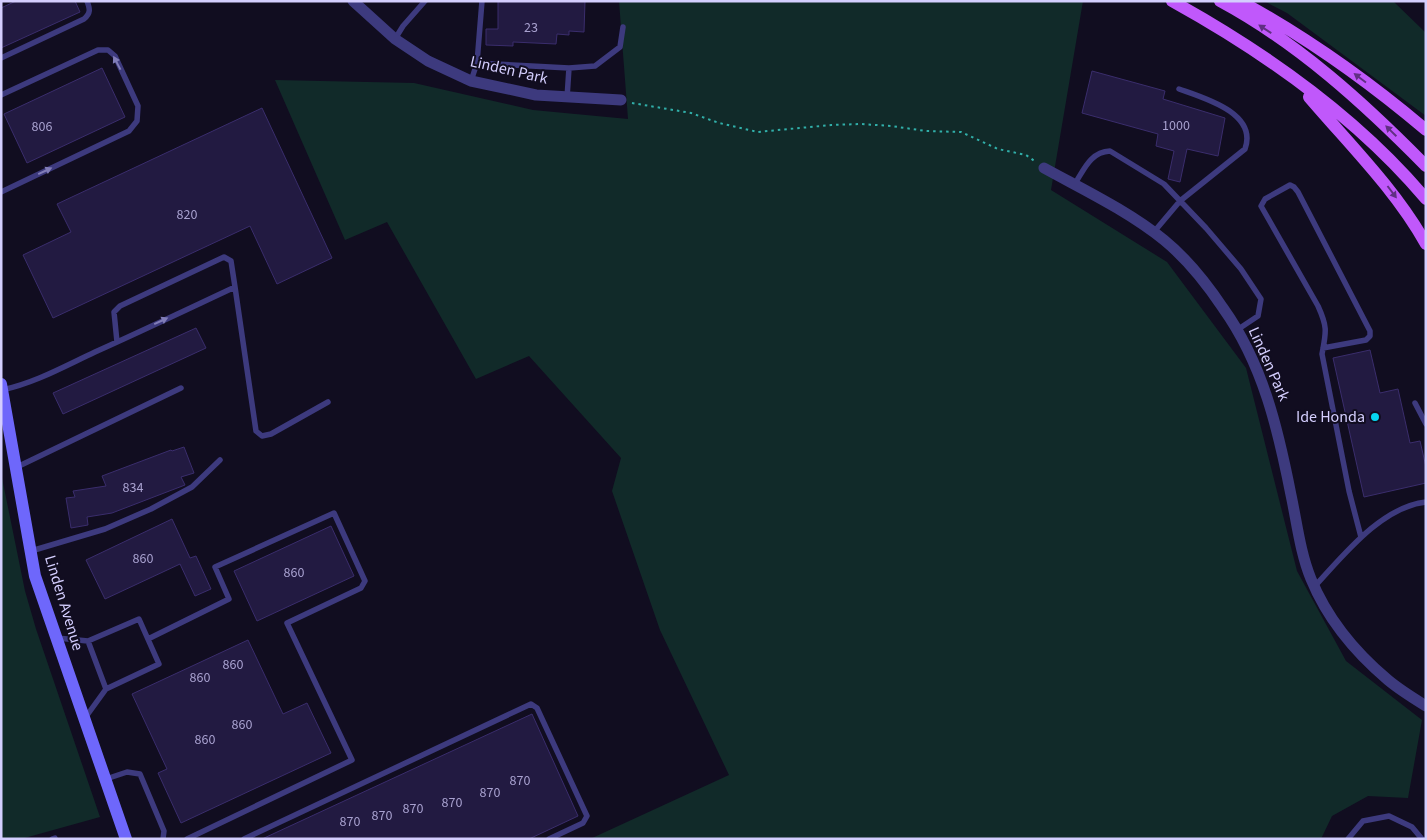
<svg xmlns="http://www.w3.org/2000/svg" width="1427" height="840" font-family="'Source Sans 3',sans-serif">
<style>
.green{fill:#112a29}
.building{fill:#221a41;stroke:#3a2d6c}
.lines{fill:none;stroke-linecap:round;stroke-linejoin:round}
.path{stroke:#31afa9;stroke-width:2;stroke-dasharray:2.5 4;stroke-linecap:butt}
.service{stroke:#3d3a7e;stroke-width:5.5}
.minor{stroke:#3d3a7e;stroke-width:11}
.secondary{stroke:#6e67fb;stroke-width:12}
.primary{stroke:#c058fb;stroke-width:12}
.oneway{fill:#602f83}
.oneway2{fill:#817db8}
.poi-dot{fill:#06d6f1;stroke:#110d20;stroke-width:2}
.labels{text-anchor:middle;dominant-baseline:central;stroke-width:4;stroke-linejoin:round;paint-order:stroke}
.number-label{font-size:14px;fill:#a8a1cf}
.street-label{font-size:16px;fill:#d4cefe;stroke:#110d20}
.poi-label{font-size:16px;fill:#d4cefe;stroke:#110d20;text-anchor:end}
</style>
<rect width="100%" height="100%" fill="#110d20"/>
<!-- green -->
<path class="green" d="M619,1H1083L1051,190L1167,262L1246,368L1297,571L1346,661L1422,720L1408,798L1368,796L1332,816L1321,839H590L729,775L660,630L612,491L621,458L529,356L476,379L387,222L345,240L275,80L414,83L533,110L628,119Z
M1264,1H1393L1426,33V116L1287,13Z
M1,473L25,591L36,629L100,817L21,839H1Z"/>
<!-- building -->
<path class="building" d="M16,1H75L80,12L1,48V8Z
M498,1H585L584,32L569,31V35L557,34L556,44L513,42V46L486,45V29H498Z
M102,68L125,117L27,163L4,114Z
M1092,71L1165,91L1163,99L1225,118L1218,156L1187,149L1180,182L1168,179L1174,151L1156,146L1158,134L1082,113Z
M262,108L332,258L277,284L250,226L53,318L23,255L71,232L57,204Z
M196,328L206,348L63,414L53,393Z
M1370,350L1380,393L1398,389L1410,443L1420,441L1426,467V483L1364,497L1333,358Z
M184,447L194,473L181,477L185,485L112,513L87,517L88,525L71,528L66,498L75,497L73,491L106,486L102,476L171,450L172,451Z
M172,519L190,558L196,556L211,589L195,596L180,564L105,599L86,560Z
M331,526L354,576L257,621L234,571Z
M248,640L283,714L307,703L331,753L181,823L158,773L167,769L132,694Z
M532,714L578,816L529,839H262Z"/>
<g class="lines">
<!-- path -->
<path class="path" d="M632,103L691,113L719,123L758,132L831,125L861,124L891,126L926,131L961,132L998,149L1026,155L1036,162"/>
<!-- service -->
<path class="service" d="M395,39L403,26L425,1
M1,58L84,19C91,13 90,9 87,1
M477,63L482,1
M569,68L595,66L620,47L623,27
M471,81L477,63L569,68L567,98
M1,95L98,50H108L115,56L138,106L137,121L129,131L1,192
M1074,185C1084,170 1090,152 1110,151L1164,184L1206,228L1241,269L1261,299L1258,316L1237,330
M1153,233L1180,201L1245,149C1258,113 1204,98 1179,89
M235,287L256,431L262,436L271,434L328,402
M1323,348L1366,340L1370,336V331L1298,192L1294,187L1290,185L1265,199L1261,206L1318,306C1328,328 1326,332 1322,354L1349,491L1361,537
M2,390C35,383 65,366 95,352C142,331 188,309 235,287L231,261L224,257L120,306L114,312L117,342
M1415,403L1426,424
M17,467L181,388
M31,551L105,529L151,509L192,487L220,460
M1315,586C1343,556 1381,507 1426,502
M57,638L88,641L139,619L159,664L106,689L85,718
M148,639L229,599L215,567L334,513L365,581L361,588L287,623L352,760L187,839
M88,641L106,689
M106,779L127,772L140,774L164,831L163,839
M52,839L55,838
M244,839L531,704L537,708L587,816L583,823L549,839
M1348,839L1363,821L1389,816L1412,827L1422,839"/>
<!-- minor -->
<path class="minor" d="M353,1L395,39L428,61L471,81L536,95L621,100
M1044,168C1084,190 1128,211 1164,240C1186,258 1207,284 1223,308C1263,364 1278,429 1291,495C1297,523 1300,552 1311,579C1327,618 1356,653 1388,680C1400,690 1413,698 1426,706"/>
<!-- secondary -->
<path class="secondary" d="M1,384L35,576L126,839"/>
<!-- primary -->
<path class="primary" d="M1172,1C1266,53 1356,116 1426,199
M1220,1C1298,43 1364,103 1426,166
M1240,1C1306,37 1368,81 1426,130
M1309,97C1350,145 1395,189 1426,244"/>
</g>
<!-- one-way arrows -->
<defs><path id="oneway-solid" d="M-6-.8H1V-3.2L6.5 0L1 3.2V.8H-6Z" transform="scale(1.25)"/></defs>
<g class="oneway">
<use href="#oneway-solid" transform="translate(1265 29) rotate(-147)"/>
<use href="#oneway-solid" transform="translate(1360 78) rotate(-143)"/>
<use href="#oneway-solid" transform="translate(1391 131) rotate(-136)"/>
<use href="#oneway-solid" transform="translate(1392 192) rotate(53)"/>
</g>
<g class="oneway2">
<use href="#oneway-solid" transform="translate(117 63) rotate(-118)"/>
<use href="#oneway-solid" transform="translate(45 171) rotate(-25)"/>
<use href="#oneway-solid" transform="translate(161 321) rotate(-25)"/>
</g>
<!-- markers -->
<circle class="poi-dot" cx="1375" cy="417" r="5"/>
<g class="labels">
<!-- number labels -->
<g class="number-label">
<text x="531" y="28">23</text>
<text x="1176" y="126">1000</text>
<text x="42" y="127">806</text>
<text x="187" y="215">820</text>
<text x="133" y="488">834</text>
<text x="143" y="559">860</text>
<text x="294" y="573">860</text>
<text x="233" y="665">860</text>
<text x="200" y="678">860</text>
<text x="242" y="725">860</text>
<text x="205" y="740">860</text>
<text x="520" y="781">870</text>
<text x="490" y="793">870</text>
<text x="452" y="803">870</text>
<text x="413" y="809">870</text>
<text x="382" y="816">870</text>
<text x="350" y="822">870</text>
</g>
<!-- street labels -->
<g class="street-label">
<text transform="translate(509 70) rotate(13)">Linden Park</text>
<text transform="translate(1269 364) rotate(66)">Linden Park</text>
<text transform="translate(64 603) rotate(73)">Linden Avenue</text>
</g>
<!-- poi labels -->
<g class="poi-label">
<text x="1365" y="417">Ide Honda</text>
</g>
</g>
<!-- border -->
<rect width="1427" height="840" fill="none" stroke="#d4cefe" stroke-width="5"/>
</svg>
